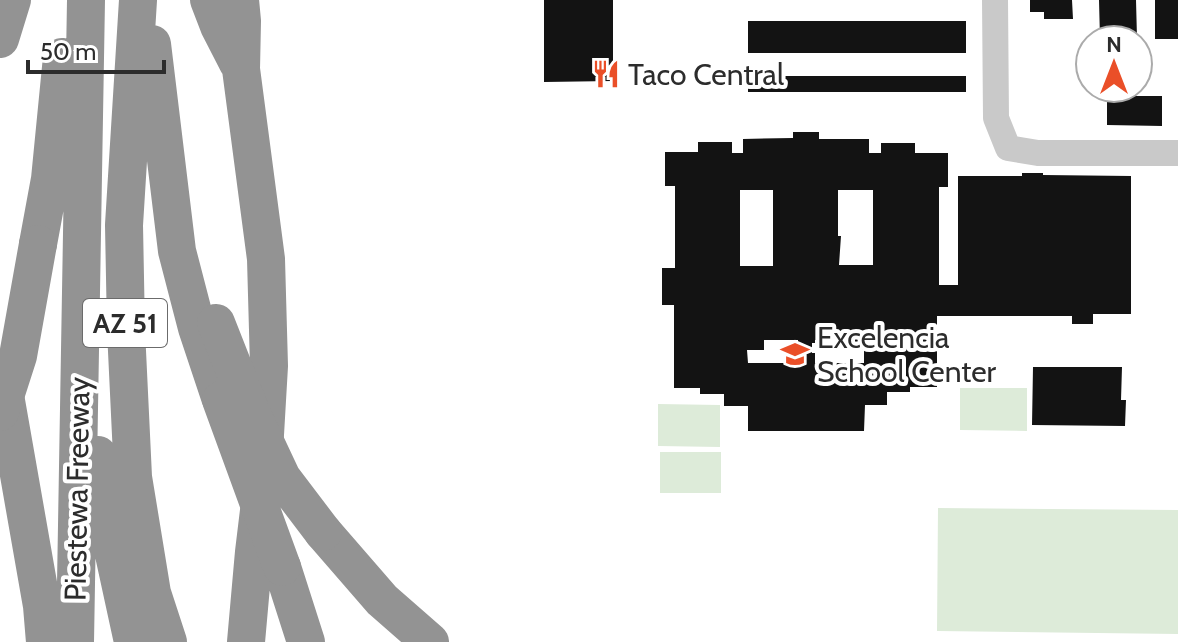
<svg xmlns="http://www.w3.org/2000/svg" width="1178" height="642" font-family="Cabin,sans-serif">
<style>
.green{fill:#ddebd9}
.building{fill:#131313;fill-rule:evenodd}
.lines{fill:none;stroke-linecap:round;stroke-linejoin:round}
.minor{stroke:#c9c9c9;stroke-width:26}
.highway{stroke:#939393;stroke-width:38}
.highway-bridge{stroke:#939393;stroke-width:38}
.labels{text-anchor:middle;dominant-baseline:central;stroke-width:8;stroke-linejoin:round;paint-order:stroke}
.shield{fill:#fff;stroke:#6b6b6b;stroke-width:2}
.shield-label{font-size:28px;font-weight:bold;fill:#2c2c2c}
.poi-label{font-size:30px;fill:#2c2c2c;stroke:#fff;text-anchor:start}
.street-label{font-size:30px;fill:#2c2c2c;stroke:#fff}
</style>
<rect width="100%" height="100%" fill="#fff"/>
<!-- green -->
<path class="green" d="M960,388H1027V431L960,430Z
M658,404L720,405V447L658,446Z
M660,452H721V493H660Z
M938,508L1178,510V634L937,631Z"/>
<!-- building -->
<path class="building" d="M544,0H613V81L544,82Z
M1030,0H1072L1073,19H1044V12H1030Z
M1099,0H1136L1137,38L1100,39Z
M1155,0H1178V39H1155Z
M748,21H966V53H748Z
M748,76H966V92H748Z
M1107,96H1162V126L1107,125Z
M793,132H819V139H869V153H881V143H915V153H948V187H939V285H958V176H1022V173H1043V175L1131,176V314H1093V324H1072V316H937V387H910V392H887V405H865L864,431H748V406H724V394H700V388H674V305H662V268H675V186H665V152H698V142H732V153H743V139L793,138ZM740,190H773V266H740ZM838,190H873V265H839L841,236H838ZM764,340H798V363H748L747,350H764ZM815,340H849V350H864V363H815V353H812V343H815Z
M1033,367H1122L1121,400H1126L1125,426L1032,425Z"/>
<g class="lines">
<!-- minor -->
<path class="minor" d="M995,0L996,118L1008,148L1038,153H1178"/>
<!-- highway -->
<path class="highway" d="M138,0L124,225L126,330L133,477L152,593L168,642
M209,0L219,26L238,63
M240,0L242,21L241,69L266,259L269,366L262,486L254,552L246,642
M0,39L12,0
M152,44L177,251L197,328L220,397
M38,244L50,179L62,57
M2,378L42,606L45,642
M98,455L100,490L133,642
M323,532L382,600L430,642
M282,567L306,642
M75,642L86,0"/>
<!-- highway-bridge -->
<path class="highway-bridge" d="M216,323L251,412L282,478L323,532
M221,400L282,567
M0,412L18,356L38,244"/>
</g>
<!-- icons -->
<defs>
<symbol id="restaurant-bare" viewBox="-9 -9 18 18"><path d="M-5-6h1v4h1v-4h1v4h1v-4h1v5L-1.5 .5V6h-2V.5L-5-1ZM5-6V6H3V1.5H1.5Q1.5-4 5-6Z" fill="#ea4f28" stroke="#fff" stroke-width="2.5" paint-order="stroke"/></symbol>
<symbol id="school-bare" viewBox="-9 -9 18 18"><path d="M0-5L7-2L0 1L-7-2ZM-4 1L0 2.5L4 1V4Q0 6-4 4Z" fill="#ea4f28" stroke="#fff" stroke-width="2.5" paint-order="stroke"/></symbol>
</defs>
<g fill-rule="evenodd">
<use href="#restaurant-bare" x="586" y="54" width="40" height="40"/>
<use href="#school-bare" x="775" y="334" width="40" height="40"/>
</g>
<g class="labels">
<!-- shield labels -->
<rect class="shield" x="83" y="299" width="84" height="48" rx="6"/>
<g class="shield-label">
<text x="125" y="323">AZ 51</text>
</g>
<!-- poi labels -->
<g class="poi-label">
<text x="628" y="74">Taco Central</text>
<text x="817" y="337">Excelencia<tspan x="817" dy="34">School Center</tspan></text>
</g>
<!-- street labels -->
<g class="street-label">
<text transform="translate(77 489) rotate(-89)">Piestewa Freeway</text>
</g>
</g>
<!-- north arrow -->
<g transform="translate(1114 64)"><circle r="38" fill="#ffffff" stroke="#ababab" stroke-width="2"/>
<path d="M0-6L14 30L0 20L-14 30Z" fill="#ea4f28"/>
<text y="-12" font-size="22" font-weight="bold" text-anchor="middle" fill="#2c2c2c">N</text>
</g>
<!-- scale -->
<path d="M28 60v12h136v-12" fill="none" stroke="#2c2c2c" stroke-width="4"/>
<text x="40" y="60" font-size="24" fill="#2c2c2c" stroke="#ffffff" stroke-width="6" paint-order="stroke">50 m</text>
</svg>
